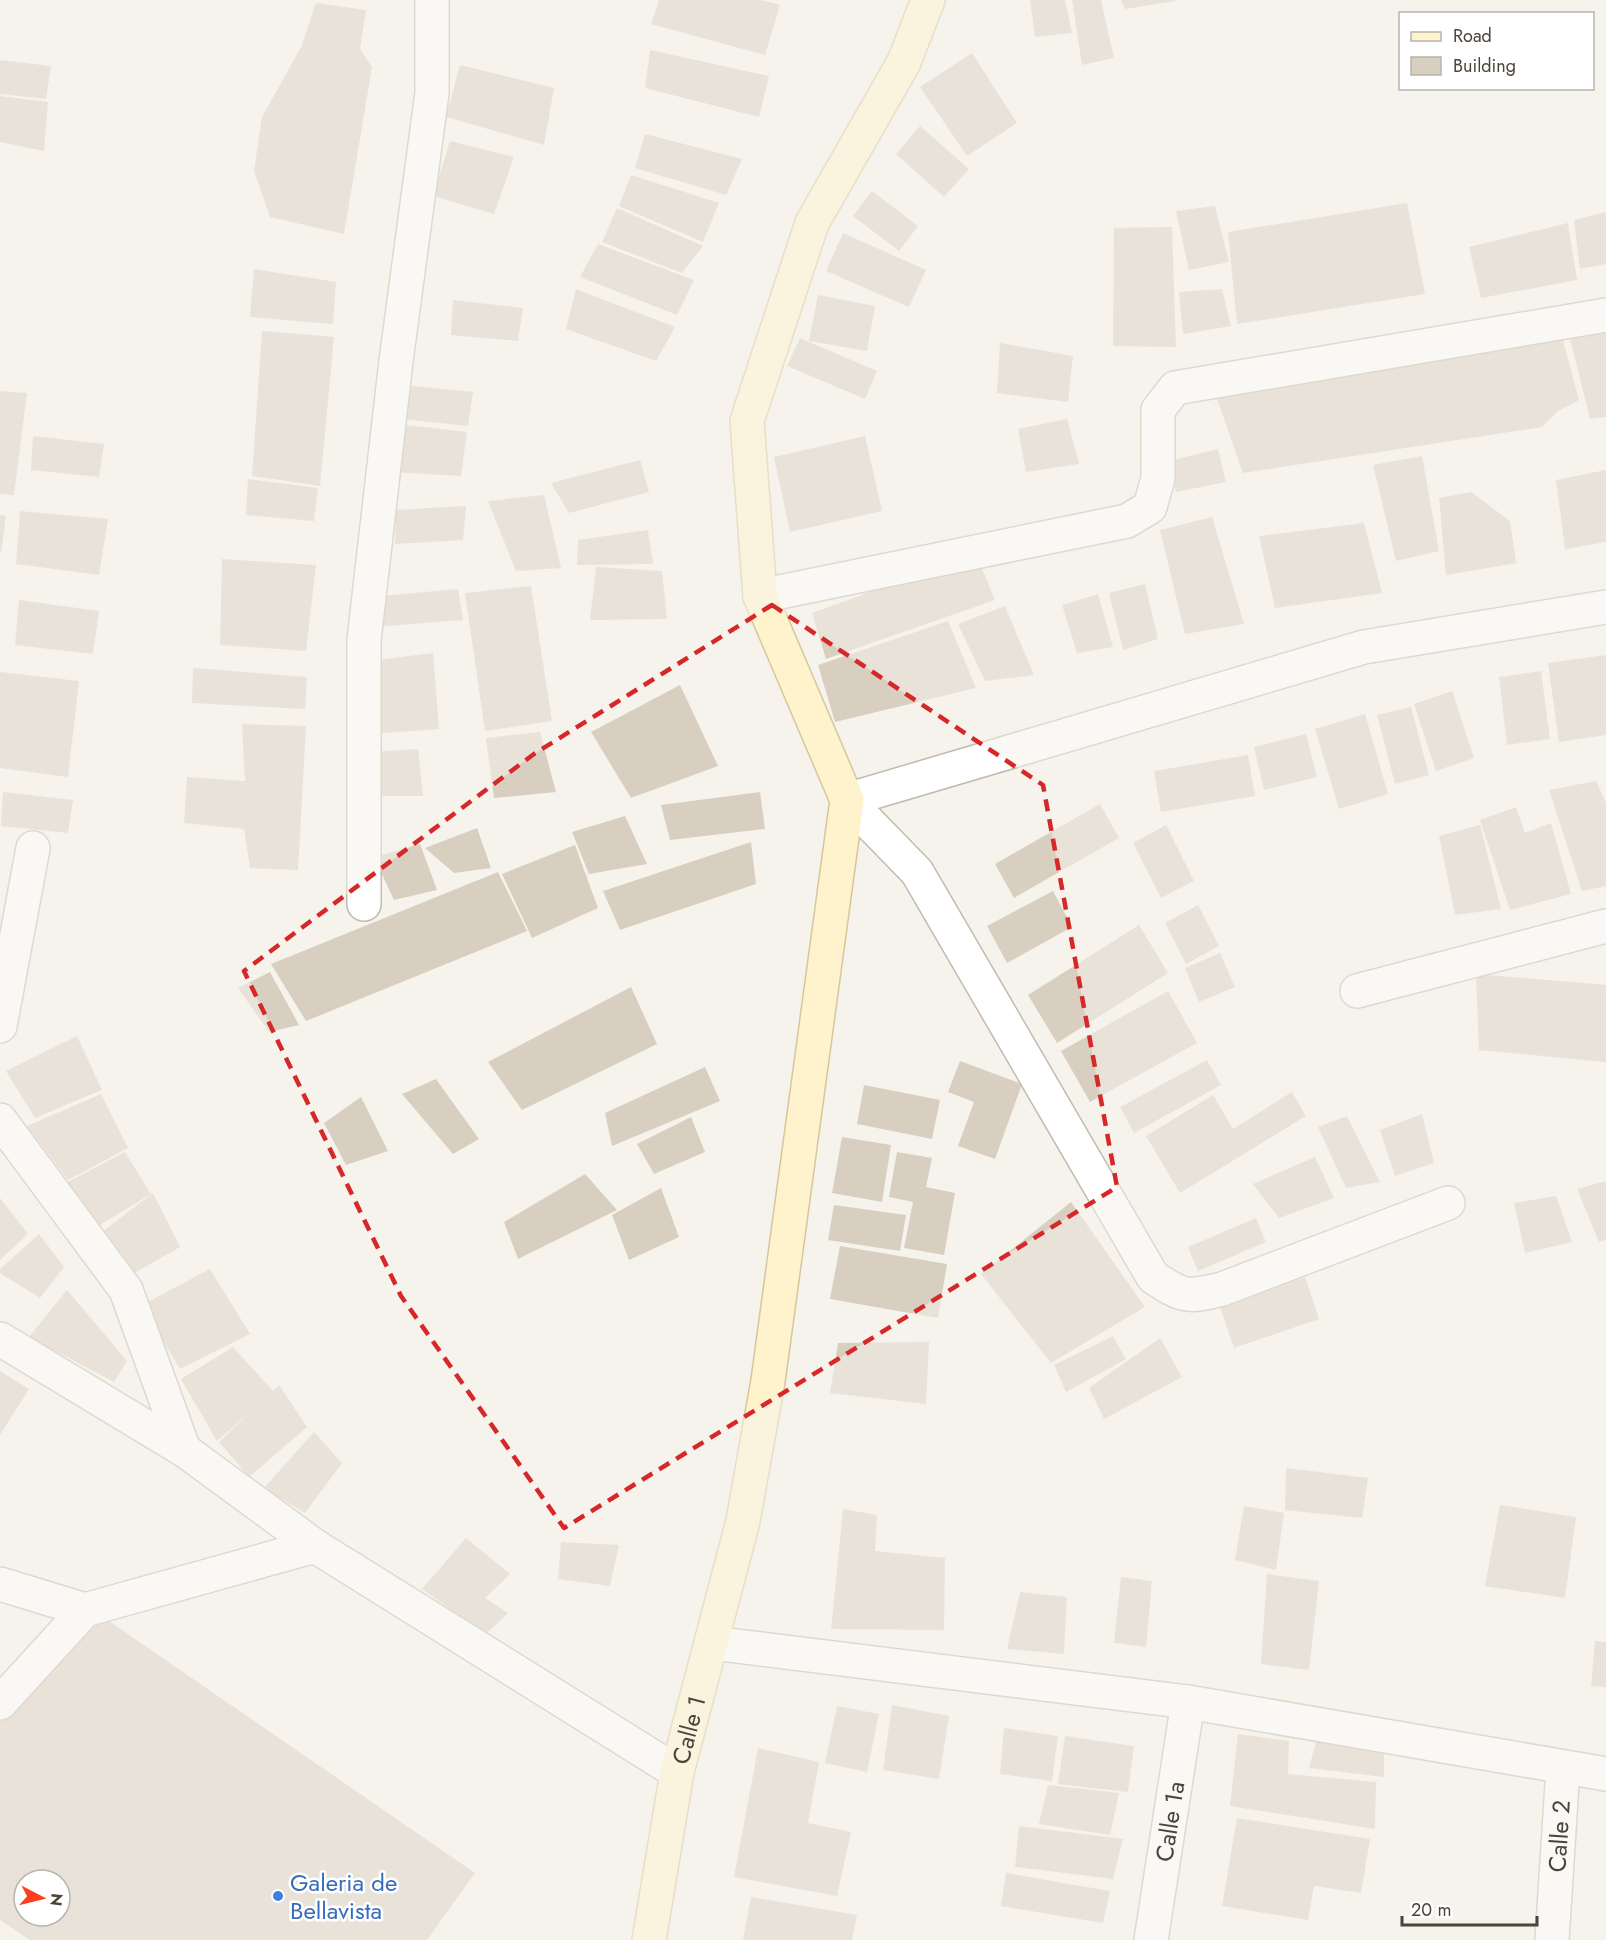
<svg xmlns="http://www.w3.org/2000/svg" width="1606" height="1940" font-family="Jost,sans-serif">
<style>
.building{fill:#d8cfc1;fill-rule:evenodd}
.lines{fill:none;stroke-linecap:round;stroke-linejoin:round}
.minor-casing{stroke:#c2bbae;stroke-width:36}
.secondary-casing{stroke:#d6c79b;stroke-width:36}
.minor{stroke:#fff;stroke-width:33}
.secondary{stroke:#fff3cd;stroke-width:33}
.marked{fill:none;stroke:#d62828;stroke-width:4.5;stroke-dasharray:12 8;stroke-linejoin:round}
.shop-dot{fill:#3f7fe0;stroke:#fff;stroke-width:2}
.labels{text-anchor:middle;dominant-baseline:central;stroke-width:5;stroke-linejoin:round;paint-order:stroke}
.street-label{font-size:24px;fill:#4b4439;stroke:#fff}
.shop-label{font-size:24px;fill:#366cbe;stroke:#fff;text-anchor:start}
</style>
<rect width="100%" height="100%" fill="#f6f3ec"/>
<!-- building -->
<path class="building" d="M659,0H761L780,5L765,55L651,24Z
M1030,0H1065L1072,33L1035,37Z
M1072,0H1101L1114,58L1082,65Z
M1121,0H1175L1176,1L1125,9Z
M316,3L366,10L360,49L372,67L344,234L270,217L254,171L262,117L302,45Z
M650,50L769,76L759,117L645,88Z
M972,53L1017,123L967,156L920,87Z
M0,60L51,66L46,99L0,94Z
M460,65L554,88L544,145L446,117Z
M0,96L48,102L44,151L0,142Z
M920,126L969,169L944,197L896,154Z
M645,134L742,159L726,195L635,168Z
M450,141L514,157L494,214L433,196Z
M631,175L719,203L703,242L619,206Z
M872,191L918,226L899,251L853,216Z
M1407,203L1425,294L1237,324L1228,232Z
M1215,206L1229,262L1189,270L1176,211Z
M617,208L703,246L682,273L602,242Z
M1606,212V264L1580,269L1574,220Z
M1568,223L1577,280L1481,298L1469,247Z
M1172,227L1176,347L1113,346L1114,228Z
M843,233L926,270L909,307L826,271Z
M598,244L694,280L677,315L580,277Z
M254,269L336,282L333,324L250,317Z
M576,289L675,327L656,361L566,329Z
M1222,289L1231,326L1183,334L1179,292Z
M818,295L875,306L867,351L809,341Z
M453,300L523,308L518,341L451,335Z
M1606,325V417L1590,419L1569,334Z
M1560,329L1579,400L1558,411L1542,427L1243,473L1215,393Z
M262,331L334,337L320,486L252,476Z
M800,338L877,371L865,399L787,366Z
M1000,343L1073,356L1068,402L997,393Z
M402,385L473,392L468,426L401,419Z
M0,391L27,393L14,495L0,494Z
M1067,419L1079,464L1026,472L1018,429Z
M397,424L467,432L461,476L393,472Z
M33,436L104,444L99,477L31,470Z
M865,436L882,511L790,532L774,457Z
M1218,449L1226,482L1176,492L1165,462Z
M1422,456L1439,551L1396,561L1373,465Z
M640,460L649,492L569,513L551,483Z
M1606,470V542L1565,549L1556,480Z
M248,479L318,488L314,521L246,515Z
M1471,492L1510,521L1516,563L1446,575L1439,498Z
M544,495L561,568L516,571L488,501Z
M466,506L463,540L395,544L396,510Z
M20,511L108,519L99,575L16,564Z
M0,515L6,516L1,553L0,552Z
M1212,517L1244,624L1185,634L1160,530Z
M1364,523L1382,593L1275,608L1259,536Z
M648,530L653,564L577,565L578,540Z
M976,554L995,600L826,659L812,613Z
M222,559L316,565L306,651L220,645Z
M596,567L662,571L667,619L590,620Z
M1145,584L1158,639L1123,650L1109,593Z
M531,586L552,721L485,731L465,593Z
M458,589L463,620L373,627L370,597Z
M1098,594L1113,647L1077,653L1062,605Z
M19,600L99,611L93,654L15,645Z
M1005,606L1034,675L985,681L958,624Z
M948,621L976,688L835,722L818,665Z
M433,653L439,729L371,734L369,661Z
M1606,655V735L1559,742L1548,663Z
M193,668L307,677L305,709L192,703Z
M1541,671L1550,739L1507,745L1499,677Z
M0,672L79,681L68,777L0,768Z
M680,685L718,766L631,798L591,732Z
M1452,691L1474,758L1436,771L1414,704Z
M1411,707L1429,775L1395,784L1377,715Z
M1365,714L1388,794L1339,809L1315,729Z
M242,724L306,726L298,870L250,868L244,829L184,823L187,777L245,781Z
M540,732L556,792L494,798L486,738Z
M1306,734L1317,777L1264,790L1254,747Z
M418,749L423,796H382L372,752Z
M1248,755L1255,796L1161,812L1154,771Z
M1596,781L1606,803V886L1582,891L1549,790Z
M3,792L73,800L68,833L1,826Z
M760,792L765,829L670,840L661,805Z
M1100,804L1119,838L1014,898L995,864Z
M1516,807L1525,833L1551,823L1571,894L1510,910L1480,820Z
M625,816L647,864L589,874L572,832Z
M1166,825L1194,881L1161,898L1133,843Z
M1480,825L1501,909L1455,915L1439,836Z
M477,828L491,868L454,873L425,848Z
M751,842L756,884L620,930L603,891Z
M420,844L437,890L394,900L374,857Z
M575,845L598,908L532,938L502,874Z
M498,872L527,931L306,1021L271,964Z
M1053,891L1072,927L1007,963L987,926Z
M1198,905L1219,946L1186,964L1165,923Z
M1139,925L1168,973L1057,1043L1028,995Z
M1220,953L1235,987L1199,1002L1185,968Z
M270,972L299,1025L269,1032L238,988Z
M1476,974L1606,985V1062L1479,1050Z
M631,987L657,1044L522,1110L488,1062Z
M1168,991L1197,1043L1090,1102L1061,1051Z
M77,1036L102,1090L35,1118L6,1071Z
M1207,1060L1221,1085L1134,1133L1120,1107Z
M960,1061L1022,1084L995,1159L958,1146L974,1102L948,1092Z
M705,1067L720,1101L612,1146L605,1113Z
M436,1079L479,1139L453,1154L402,1094Z
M864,1085L940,1100L932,1139L857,1124Z
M1292,1092L1306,1116L1180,1193L1146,1136L1213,1095L1233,1129Z
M101,1094L128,1148L68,1180L27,1126Z
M361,1097L388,1151L346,1165L324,1123Z
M1422,1114L1434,1163L1395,1176L1380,1130Z
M1347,1116L1380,1182L1346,1188L1318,1127Z
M691,1117L705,1152L654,1174L637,1144Z
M842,1137L891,1145L882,1202L832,1193Z
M125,1152L151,1194L95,1228L64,1184Z
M897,1152L932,1158L926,1187L955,1193L944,1255L904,1248L913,1202L889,1197Z
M1315,1157L1334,1198L1279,1218L1253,1184Z
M585,1174L617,1210L518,1259L504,1222Z
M1606,1181V1240L1599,1242L1577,1189Z
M661,1188L679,1237L629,1260L612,1215Z
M153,1193L180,1247L122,1280L94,1238Z
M1556,1196L1572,1242L1525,1253L1514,1203Z
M0,1198L28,1234L0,1260Z
M1071,1202L1145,1307L1051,1363L981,1274Z
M834,1205L906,1215L900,1251L828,1240Z
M1256,1218L1266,1242L1198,1271L1188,1247Z
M39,1234L64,1267L40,1298L0,1273V1269Z
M840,1246L947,1264L938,1318L830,1299Z
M210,1269L250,1334L180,1369L142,1305Z
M1305,1277L1319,1319L1234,1348L1220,1307Z
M67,1290L127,1361L114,1382L29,1337Z
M1113,1336L1126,1359L1066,1392L1054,1365Z
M1160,1338L1182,1377L1104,1419L1089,1388Z
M929,1342L926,1404L830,1393L838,1343Z
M233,1347L273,1391L279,1385L307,1427L249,1477L219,1442L252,1411L217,1441L181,1379Z
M0,1371L29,1389L0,1435Z
M314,1432L342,1463L305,1513L264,1488Z
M1286,1468L1368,1478L1362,1518L1285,1510Z
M1500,1505L1576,1517L1565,1598L1485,1586Z
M1244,1506L1284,1513L1276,1570L1235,1560Z
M843,1509L877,1515L875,1551L945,1558L944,1630L831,1629Z
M466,1538L510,1574L485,1598L508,1613L486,1634L422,1589Z
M561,1542L619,1545L610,1586L558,1579Z
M1267,1574L1319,1581L1309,1670L1261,1664Z
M1121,1577L1152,1581L1146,1647L1114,1643Z
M1020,1592L1067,1597L1064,1654L1007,1649Z
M93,1610L475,1873L427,1940H30L0,1920V1722ZM24,1880H60V1916H24Z
M1595,1641L1606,1642V1687L1591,1686Z
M892,1705L949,1716L939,1779L883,1770Z
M837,1706L879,1714L867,1772L825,1763Z
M1004,1728L1058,1736L1052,1781L1000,1774Z
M1238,1734L1289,1741L1288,1774L1376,1782L1375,1829L1230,1806Z
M1318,1734L1384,1742V1777L1309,1768Z
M1065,1736L1134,1746L1128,1792L1058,1784Z
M758,1748L819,1762L808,1823L851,1832L837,1896L734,1877Z
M1048,1785L1119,1793L1110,1835L1039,1824Z
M1237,1818L1370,1839L1361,1893L1314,1886L1308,1920L1222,1906Z
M1019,1826L1123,1839L1113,1879L1015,1867Z
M1006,1873L1110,1891L1103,1923L1001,1906Z
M751,1897L857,1915L852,1940H743Z"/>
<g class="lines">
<defs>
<g id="minor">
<path d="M760,596L1127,521L1150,507L1158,478V410L1175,388L1606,315"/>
<path d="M364,904V640L396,361L432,93V0"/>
<path d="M1357,991L1606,926"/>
<path d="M0,1026L33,848"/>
<path d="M0,1120L126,1290L184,1450"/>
<path d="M1448,1203L1222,1289C1187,1298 1183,1297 1153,1277L917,872L847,800L1364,647L1606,607"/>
<path d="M0,1339L184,1450L315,1546L677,1772"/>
<path d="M0,1584L85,1610L315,1546"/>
<path d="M712,1643L1188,1702L1606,1774"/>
<path d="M0,1703L85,1610"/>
<path id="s1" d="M1151,1940L1188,1702"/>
<path id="s2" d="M1552,1940L1563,1768"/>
</g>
<g id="secondary">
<path id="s3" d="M649,1940L677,1772L743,1521L768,1381L847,800L760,596L747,421L812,223L904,62L928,0"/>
</g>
</defs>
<!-- minor casing -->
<use href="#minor" class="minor-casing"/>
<!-- secondary casing -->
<use href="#secondary" class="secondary-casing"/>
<!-- minor -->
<use href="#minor" class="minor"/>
<!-- secondary -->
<use href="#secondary" class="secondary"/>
</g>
<!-- marked area -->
<path d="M0 0H1606V1940H0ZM772,605L1043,785L1117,1187L564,1528L401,1296L244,971L534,754Z" fill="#f6f3ec" fill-opacity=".55" fill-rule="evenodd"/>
<path class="marked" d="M772,605L1043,785L1117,1187L564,1528L401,1296L244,971L534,754Z"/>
<!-- markers -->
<circle class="shop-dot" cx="278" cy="1896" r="6"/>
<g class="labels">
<!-- street labels -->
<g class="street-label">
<text stroke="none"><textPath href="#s3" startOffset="214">Calle 1</textPath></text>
<text stroke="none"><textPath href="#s1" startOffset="120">Calle 1a</textPath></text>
<text stroke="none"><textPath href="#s2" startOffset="104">Calle 2</textPath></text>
</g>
<!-- shop labels -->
<g class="shop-label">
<text x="290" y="1882">Galeria de<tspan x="290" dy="28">Bellavista</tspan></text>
</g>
</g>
<!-- legend -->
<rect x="1399" y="12" width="195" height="78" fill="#ffffff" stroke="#b7b4b0" stroke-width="1.5"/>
<rect x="1411" y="32" width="30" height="9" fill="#fff3cd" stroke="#b7b4b0" stroke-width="1.5"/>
<text x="1453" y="42" font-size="18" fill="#4b4439">Road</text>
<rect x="1411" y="57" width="30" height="18" fill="#d8cfc1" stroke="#b7b4b0" stroke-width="1.5"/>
<text x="1453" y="72" font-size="18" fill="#4b4439">Building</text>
<!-- north arrow -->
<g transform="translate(42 1898) rotate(97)"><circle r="28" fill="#ffffff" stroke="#b7b4b0" stroke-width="1.5"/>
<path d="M0-4.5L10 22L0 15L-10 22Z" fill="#fc3f1d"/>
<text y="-9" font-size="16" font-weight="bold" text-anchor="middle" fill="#4b4439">N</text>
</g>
<!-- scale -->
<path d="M1402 1916v9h135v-9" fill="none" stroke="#4b4439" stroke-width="3"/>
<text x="1411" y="1916" font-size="18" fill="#4b4439" stroke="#ffffff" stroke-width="4.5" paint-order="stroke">20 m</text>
</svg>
